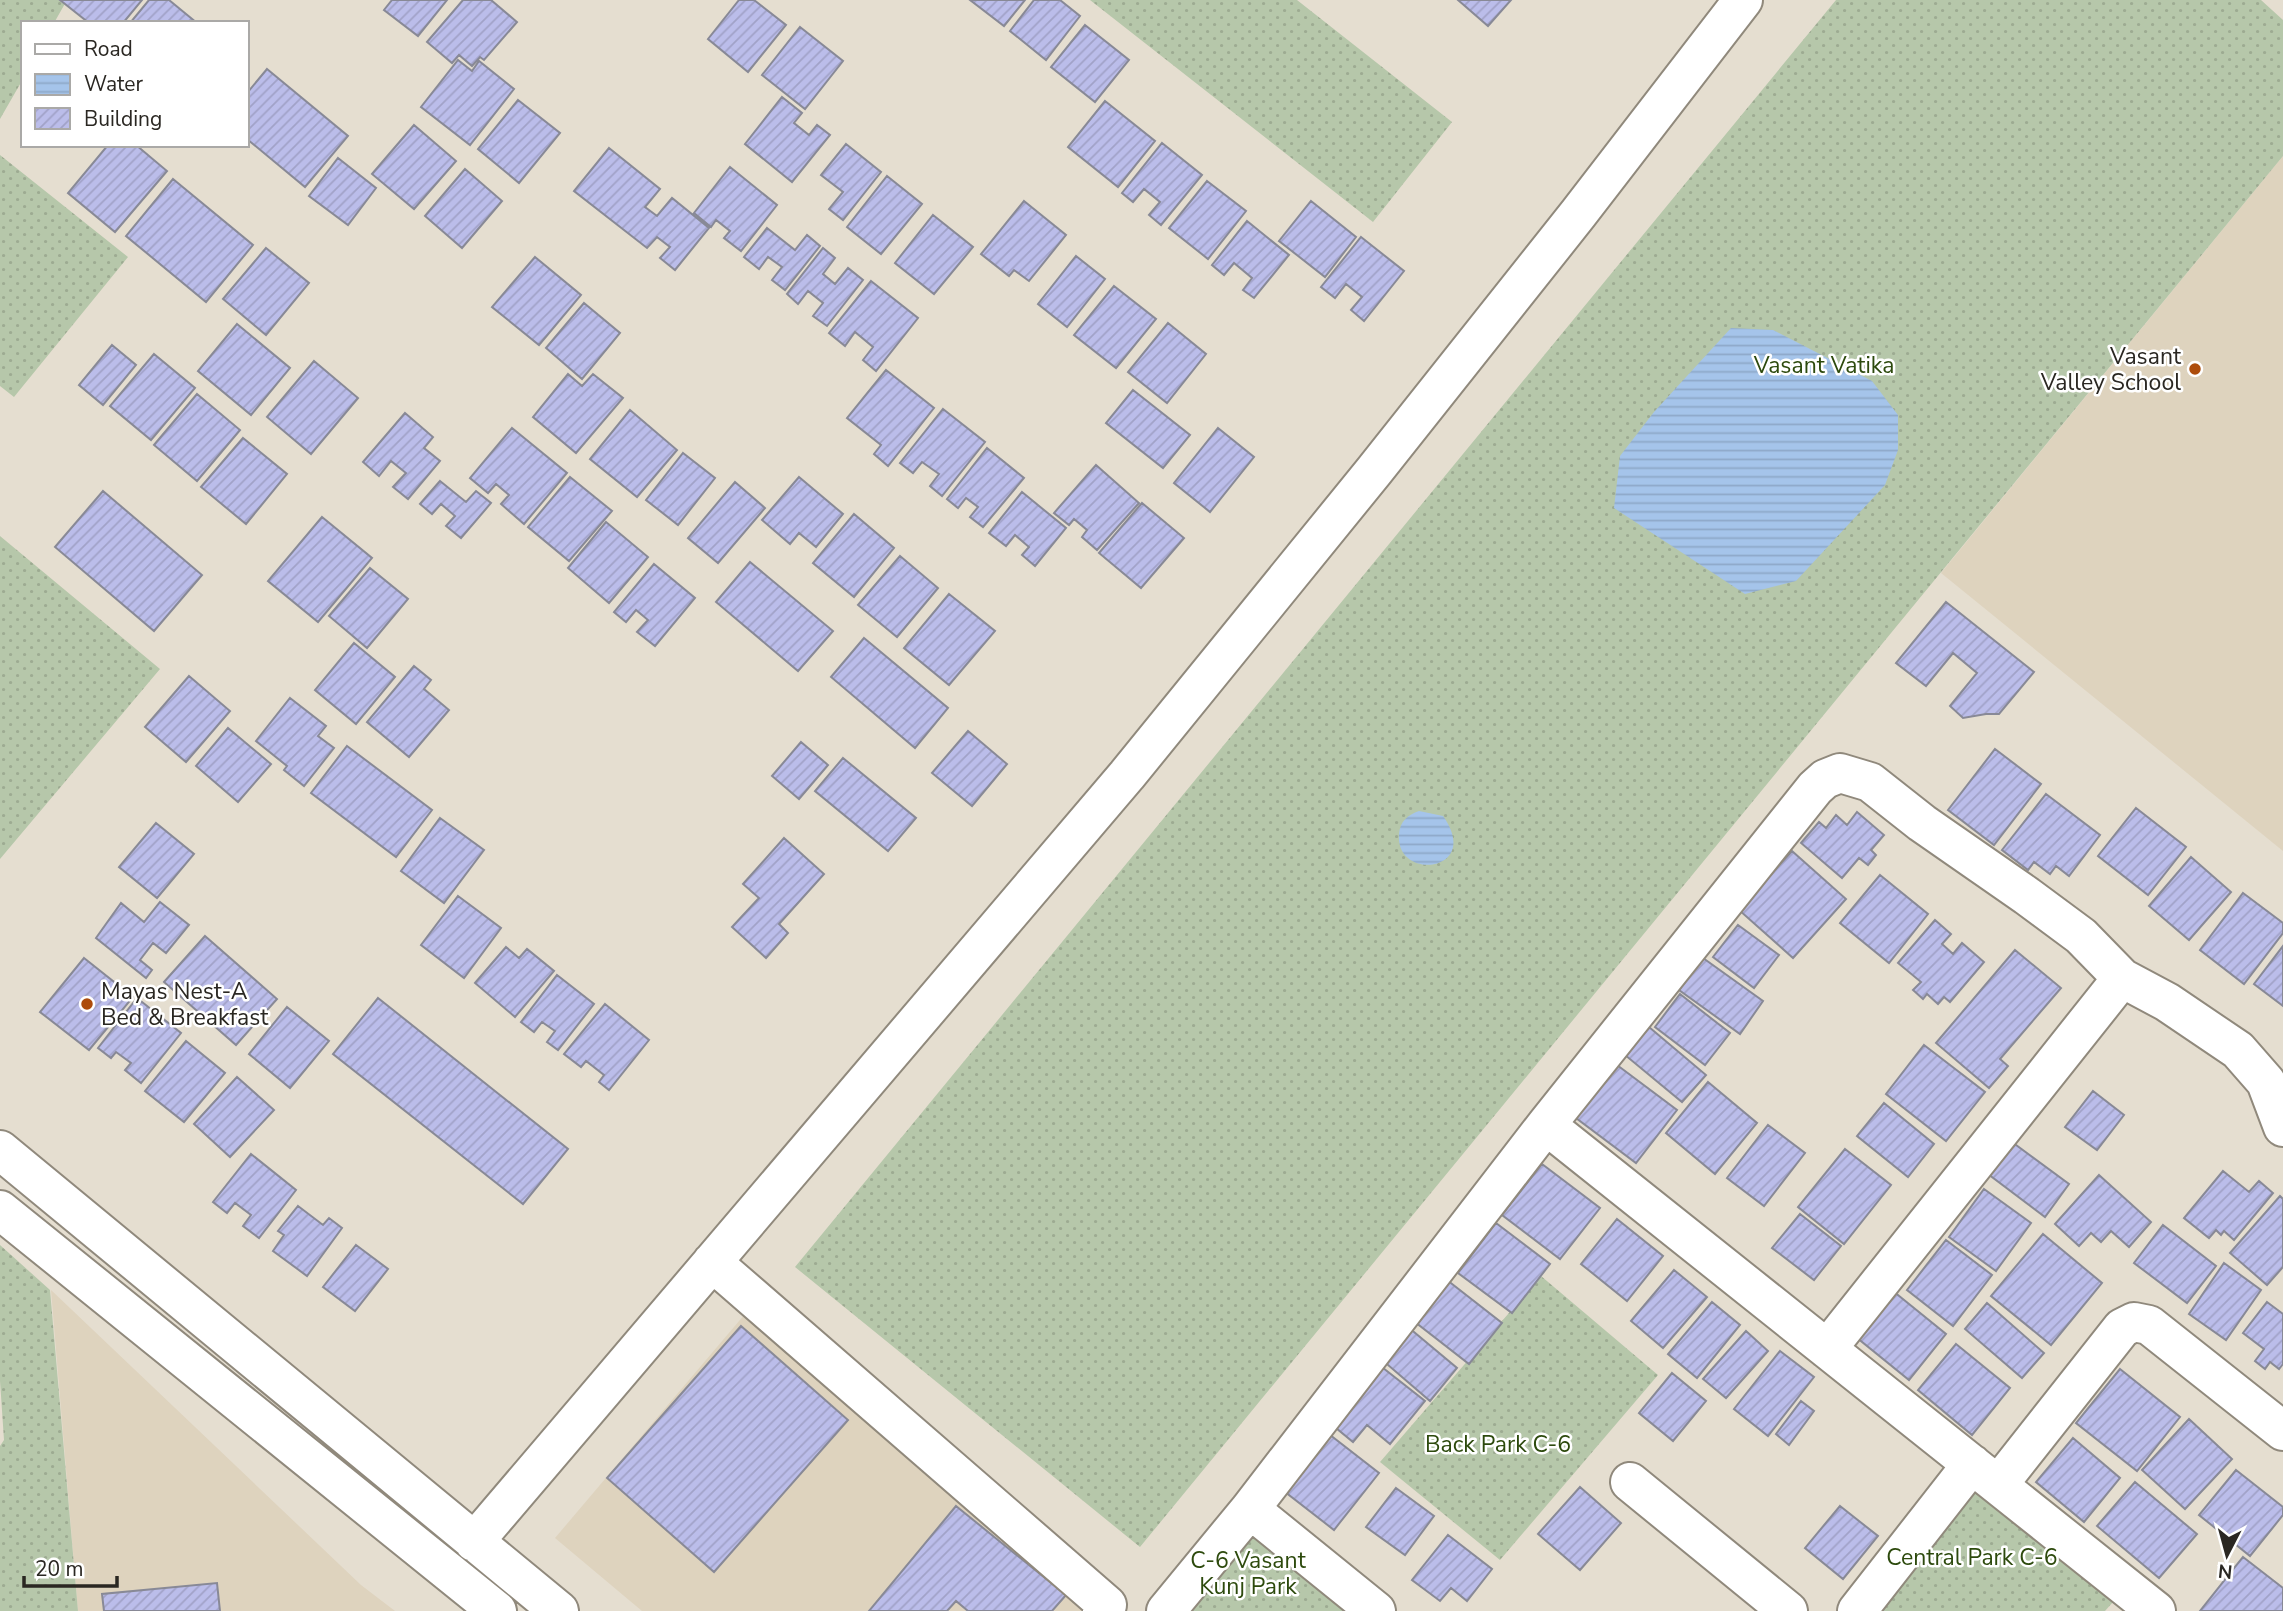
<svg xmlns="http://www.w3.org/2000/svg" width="2283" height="1611" font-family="'Nunito Sans',sans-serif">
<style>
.built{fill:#ded3be}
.grass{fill:url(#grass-dots)}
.water{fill:url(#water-rules)}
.building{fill:url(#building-hatch);stroke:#888996;stroke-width:2}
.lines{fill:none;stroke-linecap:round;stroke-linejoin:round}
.minor-casing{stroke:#90897c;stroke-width:42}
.minor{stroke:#fff;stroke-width:38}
.poi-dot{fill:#ad4c0b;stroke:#fff;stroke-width:2.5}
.labels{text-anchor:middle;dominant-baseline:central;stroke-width:5;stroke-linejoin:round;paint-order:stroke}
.poi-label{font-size:23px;fill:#2a2722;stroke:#fff;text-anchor:end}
.park-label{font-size:23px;fill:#2d4a0d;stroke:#fff}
</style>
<defs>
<pattern id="grass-dots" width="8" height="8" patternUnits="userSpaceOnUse" patternTransform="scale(1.75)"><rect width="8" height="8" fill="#b6c7aa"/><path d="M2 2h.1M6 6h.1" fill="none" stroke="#9dab92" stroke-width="1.8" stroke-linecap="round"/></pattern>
<pattern id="water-rules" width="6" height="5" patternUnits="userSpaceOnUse" patternTransform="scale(1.75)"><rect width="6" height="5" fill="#a5c4ea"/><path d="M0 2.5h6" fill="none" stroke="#8ea8c8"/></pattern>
<pattern id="building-hatch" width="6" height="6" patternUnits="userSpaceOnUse" patternTransform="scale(1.75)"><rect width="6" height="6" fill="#bbbdea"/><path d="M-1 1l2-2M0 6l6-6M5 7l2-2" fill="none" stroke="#a1a2c8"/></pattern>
</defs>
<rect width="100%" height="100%" fill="#e5ded0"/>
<!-- built -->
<path class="built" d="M2283,156V851L1941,573Z
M51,1290L361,1585L395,1611H78Z
M745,1314L1098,1611H642L555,1538Z"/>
<!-- grass -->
<path class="grass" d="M0,0H67L54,23H23V79L0,119Z
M1090,0H1297L1452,122L1373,222Z
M1836,0H2261L2283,20V156L1140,1547L795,1267Z
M0,155L128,257L14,397L0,386Z
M0,536L160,669L0,859Z
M0,1245L50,1290L78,1611H0V1446L4,1440L0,1381Z
M1541,1276L1658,1375L1500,1560L1380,1462Z
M1964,1482L2113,1602L2105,1611H1861Z
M1241,1519L1364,1611H1166Z"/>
<!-- water -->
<path class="water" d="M1731,328L1773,330L1872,381L1898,415V450L1885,485L1796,581L1745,594L1614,508L1620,456L1654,412Z
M1419,811L1443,816C1483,872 1395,882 1399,834C1400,821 1408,815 1419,811Z"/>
<!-- building -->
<path class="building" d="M60,0H142L123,23H89Z
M149,0H169L197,23H130Z
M392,0H447L418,36L384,10Z
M463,0H491L517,22L484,60L480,57L472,66L459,55L452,63L427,42Z
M739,0H754L786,25L748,72L708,39Z
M970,0H1025L1004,26Z
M1034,0H1060L1080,16L1046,60L1010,31Z
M1458,0H1511L1488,26Z
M1085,25L1129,60L1095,102L1051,67Z
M800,27L843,61L805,109L762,75Z
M458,60L472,71L479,61L514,89L470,145L421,107Z
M267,69L348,136L305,187L247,139V93Z
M782,97L802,113L794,123L809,135L817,125L830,135L792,182L745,144Z
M518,100L560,133L519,183L478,149Z
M1105,101L1155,141L1118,187L1068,147Z
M414,125L456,161L414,209L372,174Z
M1162,143L1202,175L1161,225L1149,215L1160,202L1144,189L1133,202L1122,193Z
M846,144L881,172L843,220L829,209L843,192L821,175Z
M108,145H136L167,171L115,232L68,193Z
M609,148L660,189L645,207L657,216L672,198L709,228L675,270L660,258L670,247L657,237L647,248L574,191Z
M338,158L376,188L348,225L309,196Z
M730,167L777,205L741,251L724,238L730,231L716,220L711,227L694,213Z
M465,169L502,201L462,248L425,216Z
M887,176L922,204L881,254L847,227Z
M173,179L253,245L206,302L126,236Z
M1207,181L1246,211L1208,259L1169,228Z
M1024,201L1066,235L1029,281L1014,270L1009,276L981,254Z
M1311,201L1356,237L1325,277L1279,241Z
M933,215L973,247L934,294L895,263Z
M1247,221L1289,255L1254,298L1243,290L1252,278L1234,263L1224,275L1212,265Z
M767,228L795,250L807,235L820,246L785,290L772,280L782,267L768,257L759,269L744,257Z
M1361,237L1404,271L1364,321L1351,310L1362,297L1346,284L1335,298L1321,287Z
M266,248L309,283L266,335L223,299Z
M823,248L835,258L823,274L835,284L848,268L863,280L827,326L813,316L823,303L808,291L798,304L787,294Z
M1076,256L1105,279L1067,327L1038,304Z
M535,257L581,295L539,345L492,307Z
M871,281L918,318L876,371L863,360L873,347L855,332L845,346L829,333Z
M1114,286L1156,319L1116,368L1074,335Z
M584,303L620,333L582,379L546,348Z
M1168,323L1206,354L1167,403L1128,372Z
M237,324L290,368L251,415L198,371Z
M112,345L136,365L103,405L79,385Z
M154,354L195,388L151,440L110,406Z
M314,361L358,398L311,454L267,417Z
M886,370L934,408L888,466L874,454L881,445L847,418Z
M568,374L582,386L593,374L623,398L576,453L533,417Z
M1133,390L1190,435L1163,468L1106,423Z
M197,394L240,430L197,481L154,445Z
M943,409L985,442L942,496L930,486L939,474L922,462L913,473L900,463Z
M630,410L677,450L637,497L590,459Z
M405,413L433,437L424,448L440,461L408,499L393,487L406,473L391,461L379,476L363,462Z
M512,428L567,473L524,524L501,504L509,495L496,484L488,493L470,478Z
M1218,428L1254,457L1210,512L1174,483Z
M243,438L287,474L246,524L201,487Z
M987,448L1024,478L983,527L970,517L978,507L966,498L958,508L947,499Z
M683,453L715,478L678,525L646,500Z
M1096,465L1139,503L1097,550L1082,537L1087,530L1074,519L1069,525L1054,513Z
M570,477L612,511L569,561L528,527Z
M799,477L843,514L816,547L799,533L790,544L762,520Z
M440,481L466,502L476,491L491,503L461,538L446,526L455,516L441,504L432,514L420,504Z
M735,482L765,508L718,563L688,538Z
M103,491L202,575L154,631L55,547Z
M1022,492L1066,528L1035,566L1022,555L1029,547L1015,535L1006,546L989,533Z
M1142,503L1184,538L1141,588L1099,553Z
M854,514L894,548L854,597L813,563Z
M322,517L372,558L318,622L268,581Z
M606,522L648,557L609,603L568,568Z
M900,556L938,588L897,637L858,605Z
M750,562L833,631L798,671L716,602Z
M654,564L695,598L655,646L637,632L648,620L636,610L626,622L614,612Z
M370,568L408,599L367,648L329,616Z
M949,594L995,631L949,685L904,648Z
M1946,602L2034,672L1999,714H1986L1963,718L1950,706L1977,673L1953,653L1926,686L1896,663Z
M864,638L948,708L915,748L831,677Z
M354,643L395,677L356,724L315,690Z
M414,666L431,680L424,689L449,710L409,757L367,722Z
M189,676L230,711L186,762L145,727Z
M290,698L326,726L318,736L334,748L304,786L284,770L287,766L256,741Z
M228,728L271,764L238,802L196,766Z
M968,731L1007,764L972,806L932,773Z
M801,742L828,765L799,799L772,776Z
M347,746L432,810L396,857L311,793Z
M1995,749L2041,784L1994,845L1948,810Z
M843,758L916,818L888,851L815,791Z
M2046,794L2100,835L2069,876L2056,866L2050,874L2034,862L2028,870L2002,850Z
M2136,808L2186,847L2148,895L2098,856Z
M1857,812L1884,835L1871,850L1876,855L1868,865L1859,858L1842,878L1801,843L1819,822L1826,828L1836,815L1847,825Z
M440,818L484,850L444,903L401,871Z
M156,823L194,854L157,898L119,867Z
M784,838L824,874L779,924L788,933L766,958L732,927L759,898L743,884Z
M1792,851L1846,899L1793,958L1739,910Z
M2191,857L2231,892L2189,940L2149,906Z
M1880,875L1928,914L1889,963L1840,923Z
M2243,893L2283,923V933L2244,984L2200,950Z
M458,896L501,928L464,978L421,945Z
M160,902L189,925L166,953L153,943L140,960L152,970L146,978L96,938L121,903L144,922Z
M1935,920L1951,934L1942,944L1953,954L1962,943L1984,962L1950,1002L1944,997L1938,1004L1927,994L1923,999L1913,990L1921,982L1898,963Z
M1738,925L1779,955L1754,988L1713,957Z
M205,936L277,999L236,1045L164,982Z
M2283,946V1006L2254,984Z
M506,947L519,958L527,949L554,971L515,1017L475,983Z
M2015,950L2061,988L2000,1059L2008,1066L1989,1088L1936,1043Z
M84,958L133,997L89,1050L40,1012Z
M1703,958L1763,1001L1740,1034L1679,990Z
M557,975L594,1004L558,1050L547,1042L555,1031L542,1022L534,1032L521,1022Z
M1680,994L1730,1033L1705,1065L1655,1027Z
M137,998L181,1033L141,1083L125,1070L131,1063L116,1052L111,1058L98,1048Z
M378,998L568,1149L523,1204L333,1054Z
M605,1004L649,1040L609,1090L599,1082L604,1075L586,1061L581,1067L564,1054Z
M287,1007L329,1041L290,1088L249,1054Z
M1649,1027L1706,1075L1682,1102L1625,1055Z
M186,1041L225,1073L184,1122L145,1091Z
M1924,1045L1985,1092L1946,1141L1886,1094Z
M1613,1062L1677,1110L1636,1163L1572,1115Z
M237,1077L274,1110L230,1157L194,1124Z
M1708,1082L1757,1123L1715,1174L1666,1133Z
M2093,1091L2124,1115L2097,1150L2065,1127Z
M1884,1103L1934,1144L1908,1177L1857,1136Z
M1768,1125L1805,1153L1764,1206L1727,1178Z
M2012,1142L2069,1184L2045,1217L1988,1174Z
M1845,1149L1891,1185L1844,1244L1798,1207Z
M251,1154L296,1190L259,1238L243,1226L251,1215L235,1203L227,1213L213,1202Z
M1542,1164L1600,1208L1560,1259L1502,1215Z
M2223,1171L2249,1192L2259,1181L2273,1193L2234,1240L2224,1231L2221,1235L2216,1230L2209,1238L2184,1218Z
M2099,1175L2151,1222L2129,1247L2111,1231L2101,1242L2091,1233L2079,1246L2055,1224Z
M1984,1189L2031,1223L1996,1271L1949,1237Z
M2280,1196L2283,1199V1267L2267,1285L2230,1253Z
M298,1206L323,1225L329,1218L342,1228L307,1276L273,1251L284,1235L278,1231Z
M1800,1214L1841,1246L1814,1280L1772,1248Z
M1617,1219L1663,1256L1627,1301L1581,1264Z
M1496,1223L1550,1264L1512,1313L1458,1273Z
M2163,1225L2216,1266L2187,1303L2134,1263Z
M2043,1234L2102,1283L2051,1345L1991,1296Z
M1946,1240L1992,1275L1953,1326L1907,1290Z
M356,1245L388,1269L355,1311L323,1287Z
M2224,1263L2261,1290L2226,1340L2189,1314Z
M1674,1270L1707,1297L1663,1348L1631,1321Z
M1438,1273L1502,1323L1469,1364L1406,1315Z
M1893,1291L1946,1334L1909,1380L1856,1337Z
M1712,1302L1740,1325L1697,1378L1668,1354Z
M2267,1302L2283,1314V1364L2279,1369L2270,1362L2265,1369L2255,1361L2264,1349L2243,1333Z
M1987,1303L2044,1353L2022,1378L1965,1329Z
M741,1326L848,1420L714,1572L607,1478Z
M1408,1327L1457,1368L1430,1401L1381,1359Z
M1746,1331L1768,1351L1726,1398L1703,1379Z
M1956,1344L2010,1388L1972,1435L1918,1390Z
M1780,1351L1814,1377L1768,1436L1734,1409Z
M1378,1364L1425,1401L1390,1444L1367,1425L1353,1442L1330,1423Z
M2120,1369L2180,1417L2137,1471L2076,1423Z
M1672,1373L1706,1401L1673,1441L1639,1413Z
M1801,1401L1814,1411L1789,1445L1776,1434Z
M2189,1419L2232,1459L2185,1509L2142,1470Z
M1325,1431L1379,1473L1334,1530L1280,1488Z
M2073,1438L2120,1478L2084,1522L2036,1482Z
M2236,1470L2283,1507V1515L2250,1556L2199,1515Z
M2135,1482L2197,1534L2159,1578L2097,1526Z
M1580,1487L1621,1523L1580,1570L1538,1534Z
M1396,1488L1434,1516L1405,1555L1366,1527Z
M956,1506L1066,1595L1052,1611H968L956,1601L947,1611H869Z
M1840,1506L1878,1536L1843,1579L1805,1548Z
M1448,1535L1492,1569L1467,1601L1451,1588L1440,1601L1412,1580Z
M2243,1557L2283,1588V1611H2200Z
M217,1583L220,1611H104L102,1594Z"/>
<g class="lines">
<defs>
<path id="minor" d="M1546,1125L2156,1611
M0,1150L559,1611
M0,1210L497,1611
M712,1262L1107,1605L1102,1611
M1827,1349L2122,978
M1630,1482L1788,1611
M1998,1485L2122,1328L2134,1322L2149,1325L2283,1431
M1250,1509L1376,1611
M474,1542L1127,775L1374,471L1578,214L1743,0
M1166,1611L1250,1509L1546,1125L1815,788L1825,779L1840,773L1870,782L1922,823L2027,896L2081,936L2122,978L2167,1002L2238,1050L2266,1082L2283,1127
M1857,1611L1972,1464"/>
</defs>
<!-- minor casing -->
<use href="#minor" class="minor-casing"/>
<!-- minor -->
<use href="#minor" class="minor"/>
</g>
<!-- markers -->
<g class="poi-dot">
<circle cx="2195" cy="369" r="7"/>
<circle cx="87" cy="1004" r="7"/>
</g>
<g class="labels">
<!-- poi labels -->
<g class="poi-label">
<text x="2181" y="356">Vasant<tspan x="2181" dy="26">Valley School</tspan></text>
<text x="101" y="991" text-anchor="start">Mayas Nest-A<tspan x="101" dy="26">Bed &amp; Breakfast</tspan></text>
</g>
<!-- park labels -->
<g class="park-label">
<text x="1824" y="365">Vasant Vatika</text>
<text x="1498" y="1444">Back Park C-6</text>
<text x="1972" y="1557">Central Park C-6</text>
<text x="1248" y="1560">C-6 Vasant<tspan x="1248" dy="26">Kunj Park</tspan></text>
</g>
</g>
<!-- legend -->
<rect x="21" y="21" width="228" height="126" fill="#ffffff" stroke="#aaa9a7" stroke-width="2"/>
<rect x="35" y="44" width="35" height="10" fill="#ffffff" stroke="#aaa9a7" stroke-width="2"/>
<text x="84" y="56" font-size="21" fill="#2a2722">Road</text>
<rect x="35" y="74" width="35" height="21" fill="url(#water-rules)" stroke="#aaa9a7" stroke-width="2"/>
<text x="84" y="91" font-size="21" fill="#2a2722">Water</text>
<rect x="35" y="108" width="35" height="21" fill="url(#building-hatch)" stroke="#aaa9a7" stroke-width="2"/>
<text x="84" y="126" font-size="21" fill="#2a2722">Building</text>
<!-- north arrow -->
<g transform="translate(2227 1555) rotate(186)" stroke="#ffffff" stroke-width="5" paint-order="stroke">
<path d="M0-5L12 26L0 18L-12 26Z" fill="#2a2722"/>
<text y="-10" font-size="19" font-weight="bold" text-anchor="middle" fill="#2a2722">N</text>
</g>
<!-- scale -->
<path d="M24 1576v10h93v-10" fill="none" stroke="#2a2722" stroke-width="3.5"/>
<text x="35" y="1576" font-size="21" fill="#2a2722" stroke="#ffffff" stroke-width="5" paint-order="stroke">20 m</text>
</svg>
